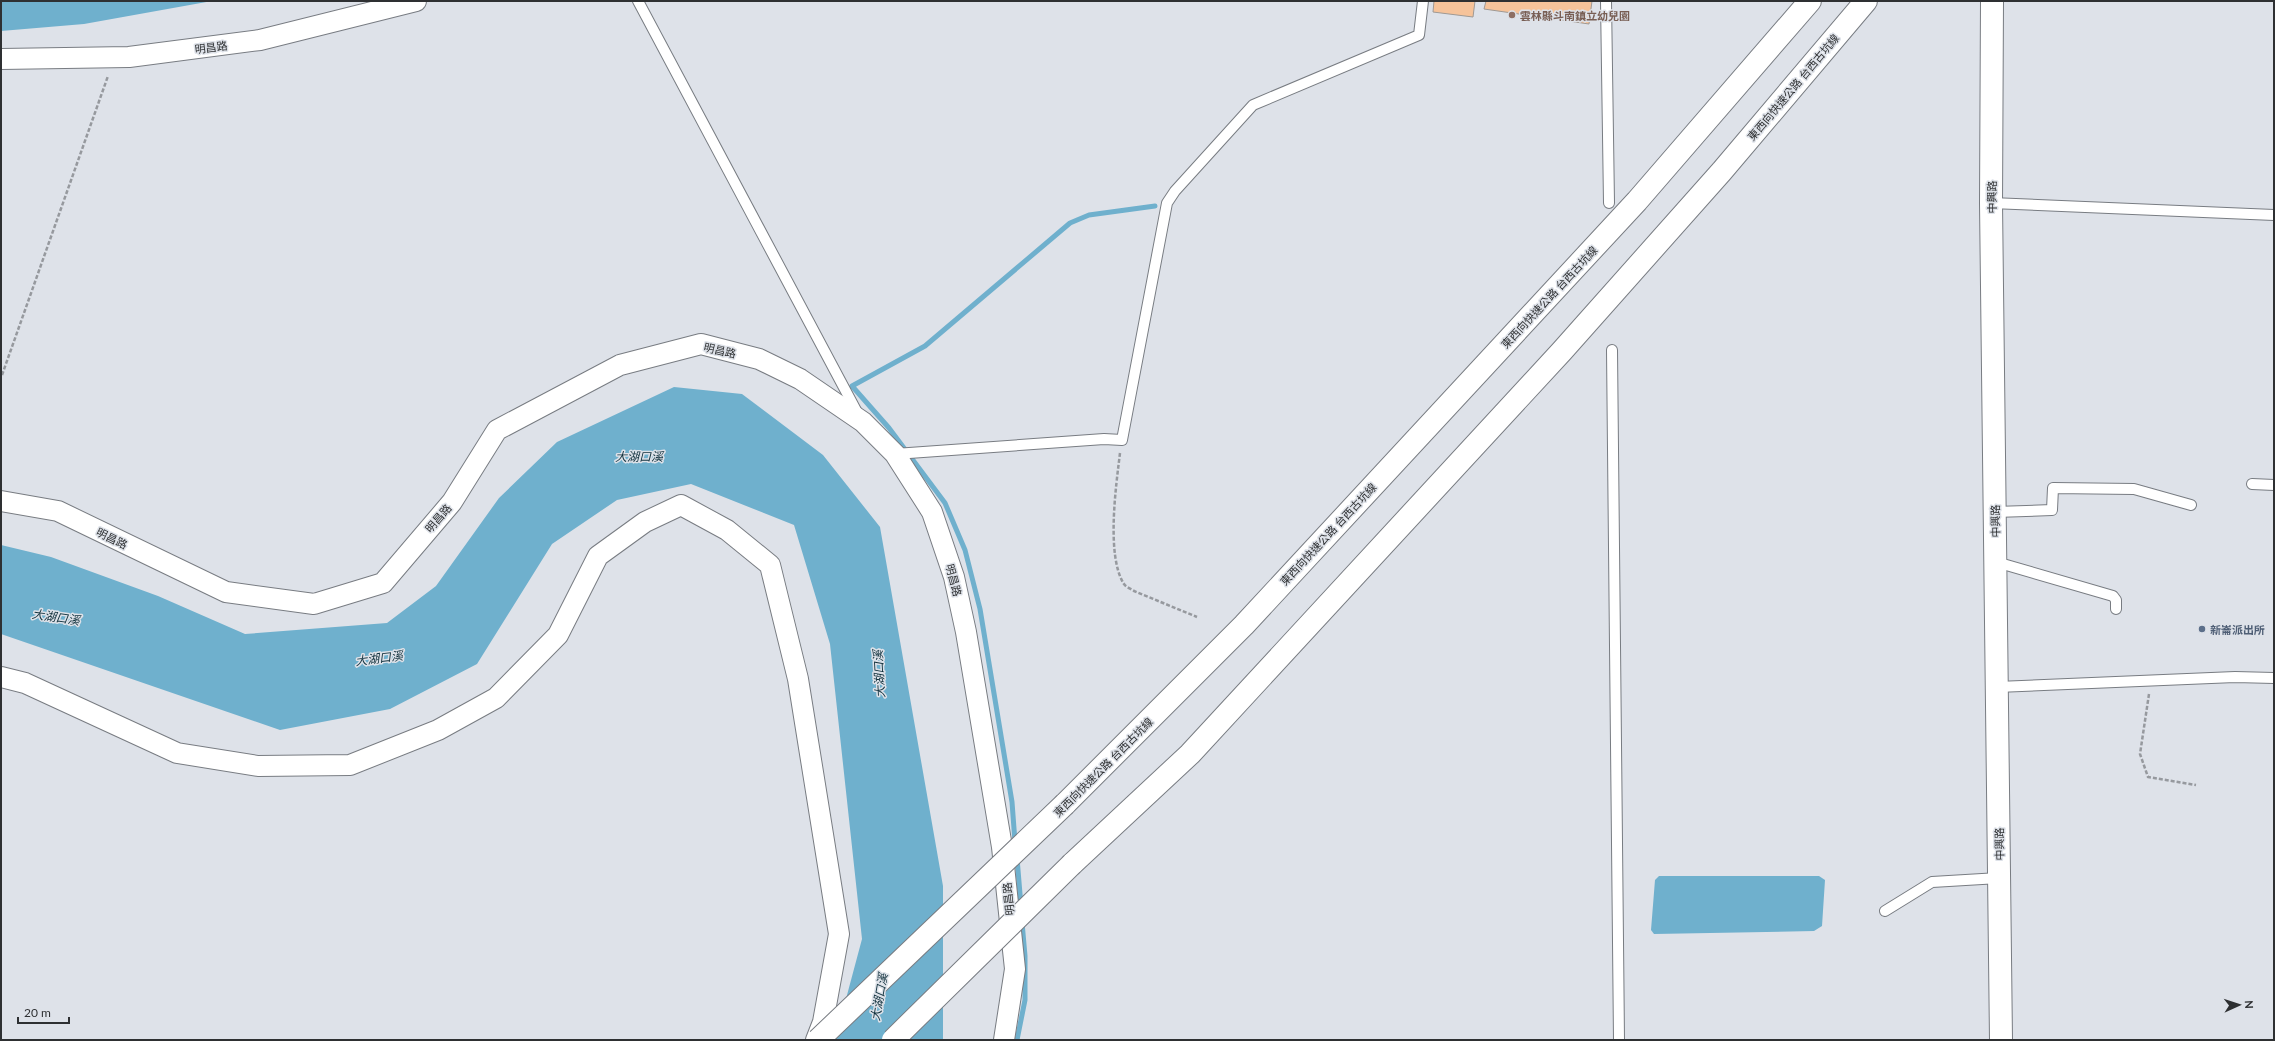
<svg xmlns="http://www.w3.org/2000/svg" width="2275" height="1041" font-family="Lato,'Noto Sans TC',sans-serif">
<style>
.water{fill:#6fb0cd}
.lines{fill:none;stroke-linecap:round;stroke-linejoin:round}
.stream{stroke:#6fb0cd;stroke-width:5}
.building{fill:#f6c39a;stroke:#9f9994}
.lane-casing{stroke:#787c82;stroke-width:12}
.street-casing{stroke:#787c82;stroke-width:22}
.secondary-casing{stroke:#787c82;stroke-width:24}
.highway-casing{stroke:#787c82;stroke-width:24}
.path{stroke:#96999e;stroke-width:2.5;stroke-dasharray:4 2;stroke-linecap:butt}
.lane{stroke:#fff;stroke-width:10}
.street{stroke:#fff;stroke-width:20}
.secondary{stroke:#fff;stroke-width:22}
.highway{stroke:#fff;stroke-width:22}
.highway-bridge-casing{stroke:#787c82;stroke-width:24;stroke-linecap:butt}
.highway-bridge{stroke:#fff;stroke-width:22}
.education-dot{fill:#8d6e63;stroke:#dee2e9;stroke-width:1.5}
.service-dot{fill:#5c6f8a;stroke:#dee2e9;stroke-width:1.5}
.labels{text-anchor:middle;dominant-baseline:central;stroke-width:3;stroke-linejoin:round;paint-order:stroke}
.education-label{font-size:11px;font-weight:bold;fill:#785e54;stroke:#dee2e9;text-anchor:start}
.street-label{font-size:11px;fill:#2e3032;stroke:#dee2e9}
.service-label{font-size:11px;font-weight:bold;fill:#4e5e75;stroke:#dee2e9;text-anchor:start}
.water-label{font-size:12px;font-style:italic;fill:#10303c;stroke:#dee2e9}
</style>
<rect width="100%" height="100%" fill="#dee2e9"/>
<!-- water -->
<path class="water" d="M1,1H212L84,24L1,31Z
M674,387L742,394L823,455L880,527L943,886V1040H835L862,939L830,644L794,525L691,484L617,500L552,544L477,664L390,709L280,730L1,634V545L51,557L158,596L245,634L387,623L436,586L499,498L557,442Z
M1659,876H1819L1825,880L1822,926L1814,931L1654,934L1651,930L1655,880Z"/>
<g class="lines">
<!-- stream -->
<path class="stream" d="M1015,842L1012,802L980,609L965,550L945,503L889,428L852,386L925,346L1070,223L1089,215L1155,206
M1017,858L1021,906
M1017,1040L1025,1000V956L1022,922"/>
</g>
<!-- building -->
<path class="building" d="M1434,1H1475L1473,17L1433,12Z
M1486,1H1592L1589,24L1484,9Z"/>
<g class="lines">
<defs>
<path id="lane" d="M638,1L858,414
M1606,1L1609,203
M1991,203L2274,215
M1612,350L1619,1040
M895,454L1104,439L1122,440L1167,203L1175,191L1253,105L1419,35L1423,1
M2252,484L2274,485
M1995,512L2052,510L2053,488L2134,489L2191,505
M1996,562L2113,596L2116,600V609
M1997,687L2235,677L2274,678
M1885,911L1932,882L1999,878"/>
<path id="street" d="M1,59L129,57L260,40L416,1
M1,501L58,511L226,592L314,604L383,583L452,502L497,430L620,365L701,344L759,359L800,379L863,422L895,454L932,512L954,577L966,632L1002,847L1015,969L1004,1040
M1,677L25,683L177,753L258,766L350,765L438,730L496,698L558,635L598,556L645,522L681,505L727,530L770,565L798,679L839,934L823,1022L816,1040"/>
<path id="secondary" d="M1992,1L1991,203L2001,1040"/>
<path id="highway" d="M1065,804L1244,625L1637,201L1810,1
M1072,864L1190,754L1562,351L1722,171L1866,1"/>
</defs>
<!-- lane casing -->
<use href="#lane" class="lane-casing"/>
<!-- street casing -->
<use href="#street" class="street-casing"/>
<!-- secondary casing -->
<use href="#secondary" class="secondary-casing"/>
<!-- highway casing -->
<use href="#highway" class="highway-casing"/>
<!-- path -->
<path class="path" d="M2,375L108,76
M1120,453C1116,486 1106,556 1124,584C1126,587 1131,589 1134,591L1197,617
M2149,694L2140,754L2148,777L2196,785"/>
<!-- lane -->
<use href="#lane" class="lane"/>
<!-- street -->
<use href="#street" class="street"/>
<!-- secondary -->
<use href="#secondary" class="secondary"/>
<!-- highway -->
<use href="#highway" class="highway"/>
<defs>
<path id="highway-bridge" d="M818,1040L1065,804
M893,1040L1072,864"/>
</defs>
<!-- highway-bridge casing -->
<use href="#highway-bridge" class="highway-bridge-casing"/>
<!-- highway-bridge -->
<use href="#highway-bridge" class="highway-bridge"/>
</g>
<!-- markers -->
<circle class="education-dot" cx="1512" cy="15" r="4"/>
<circle class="service-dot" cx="2202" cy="629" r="4"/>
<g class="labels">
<!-- education labels -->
<g class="education-label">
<text x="1520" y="15">雲林縣斗南鎮立幼兒園</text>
</g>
<!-- street labels -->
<g class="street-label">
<text transform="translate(211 47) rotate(-7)">明昌路</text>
<text transform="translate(1793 87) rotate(-50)">東西向快速公路 台西古坑線</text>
<text transform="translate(1991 197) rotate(-90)">中興路</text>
<text transform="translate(1549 297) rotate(-47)">東西向快速公路 台西古坑線</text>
<text transform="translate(720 350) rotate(13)">明昌路</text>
<text transform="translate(438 518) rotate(-49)">明昌路</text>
<text transform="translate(1995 521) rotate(-91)">中興路</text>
<text transform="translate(1328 534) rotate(-47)">東西向快速公路 台西古坑線</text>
<text transform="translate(112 538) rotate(26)">明昌路</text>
<text transform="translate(954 580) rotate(75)">明昌路</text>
<text transform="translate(1103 767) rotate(-45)">東西向快速公路 台西古坑線</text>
<text transform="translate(1999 844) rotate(-91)">中興路</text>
<text transform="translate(1008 899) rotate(-96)">明昌路</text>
</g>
<!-- service labels -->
<g class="service-label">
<text x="2210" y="629">新崙派出所</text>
</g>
<!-- water labels -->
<g class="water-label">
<text x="639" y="456">大湖口溪</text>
<text transform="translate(56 617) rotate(8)">大湖口溪</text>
<text transform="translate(379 658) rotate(-7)">大湖口溪</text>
<text transform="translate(879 674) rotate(-93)">大湖口溪</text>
<text transform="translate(879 997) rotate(-80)">大湖口溪</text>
</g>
</g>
<!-- border -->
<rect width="2275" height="1041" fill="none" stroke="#2e3032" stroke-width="4"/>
<!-- north arrow -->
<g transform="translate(2239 1005) rotate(87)" stroke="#dee2e9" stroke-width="3" paint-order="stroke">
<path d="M0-3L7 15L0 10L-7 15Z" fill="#2e3032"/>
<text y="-6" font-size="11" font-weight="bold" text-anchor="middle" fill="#2e3032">N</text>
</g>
<!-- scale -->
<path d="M18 1017v6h51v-6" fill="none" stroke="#2e3032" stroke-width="2"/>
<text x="24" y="1017" font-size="12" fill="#2e3032" stroke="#dee2e9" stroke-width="3" paint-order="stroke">20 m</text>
</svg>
